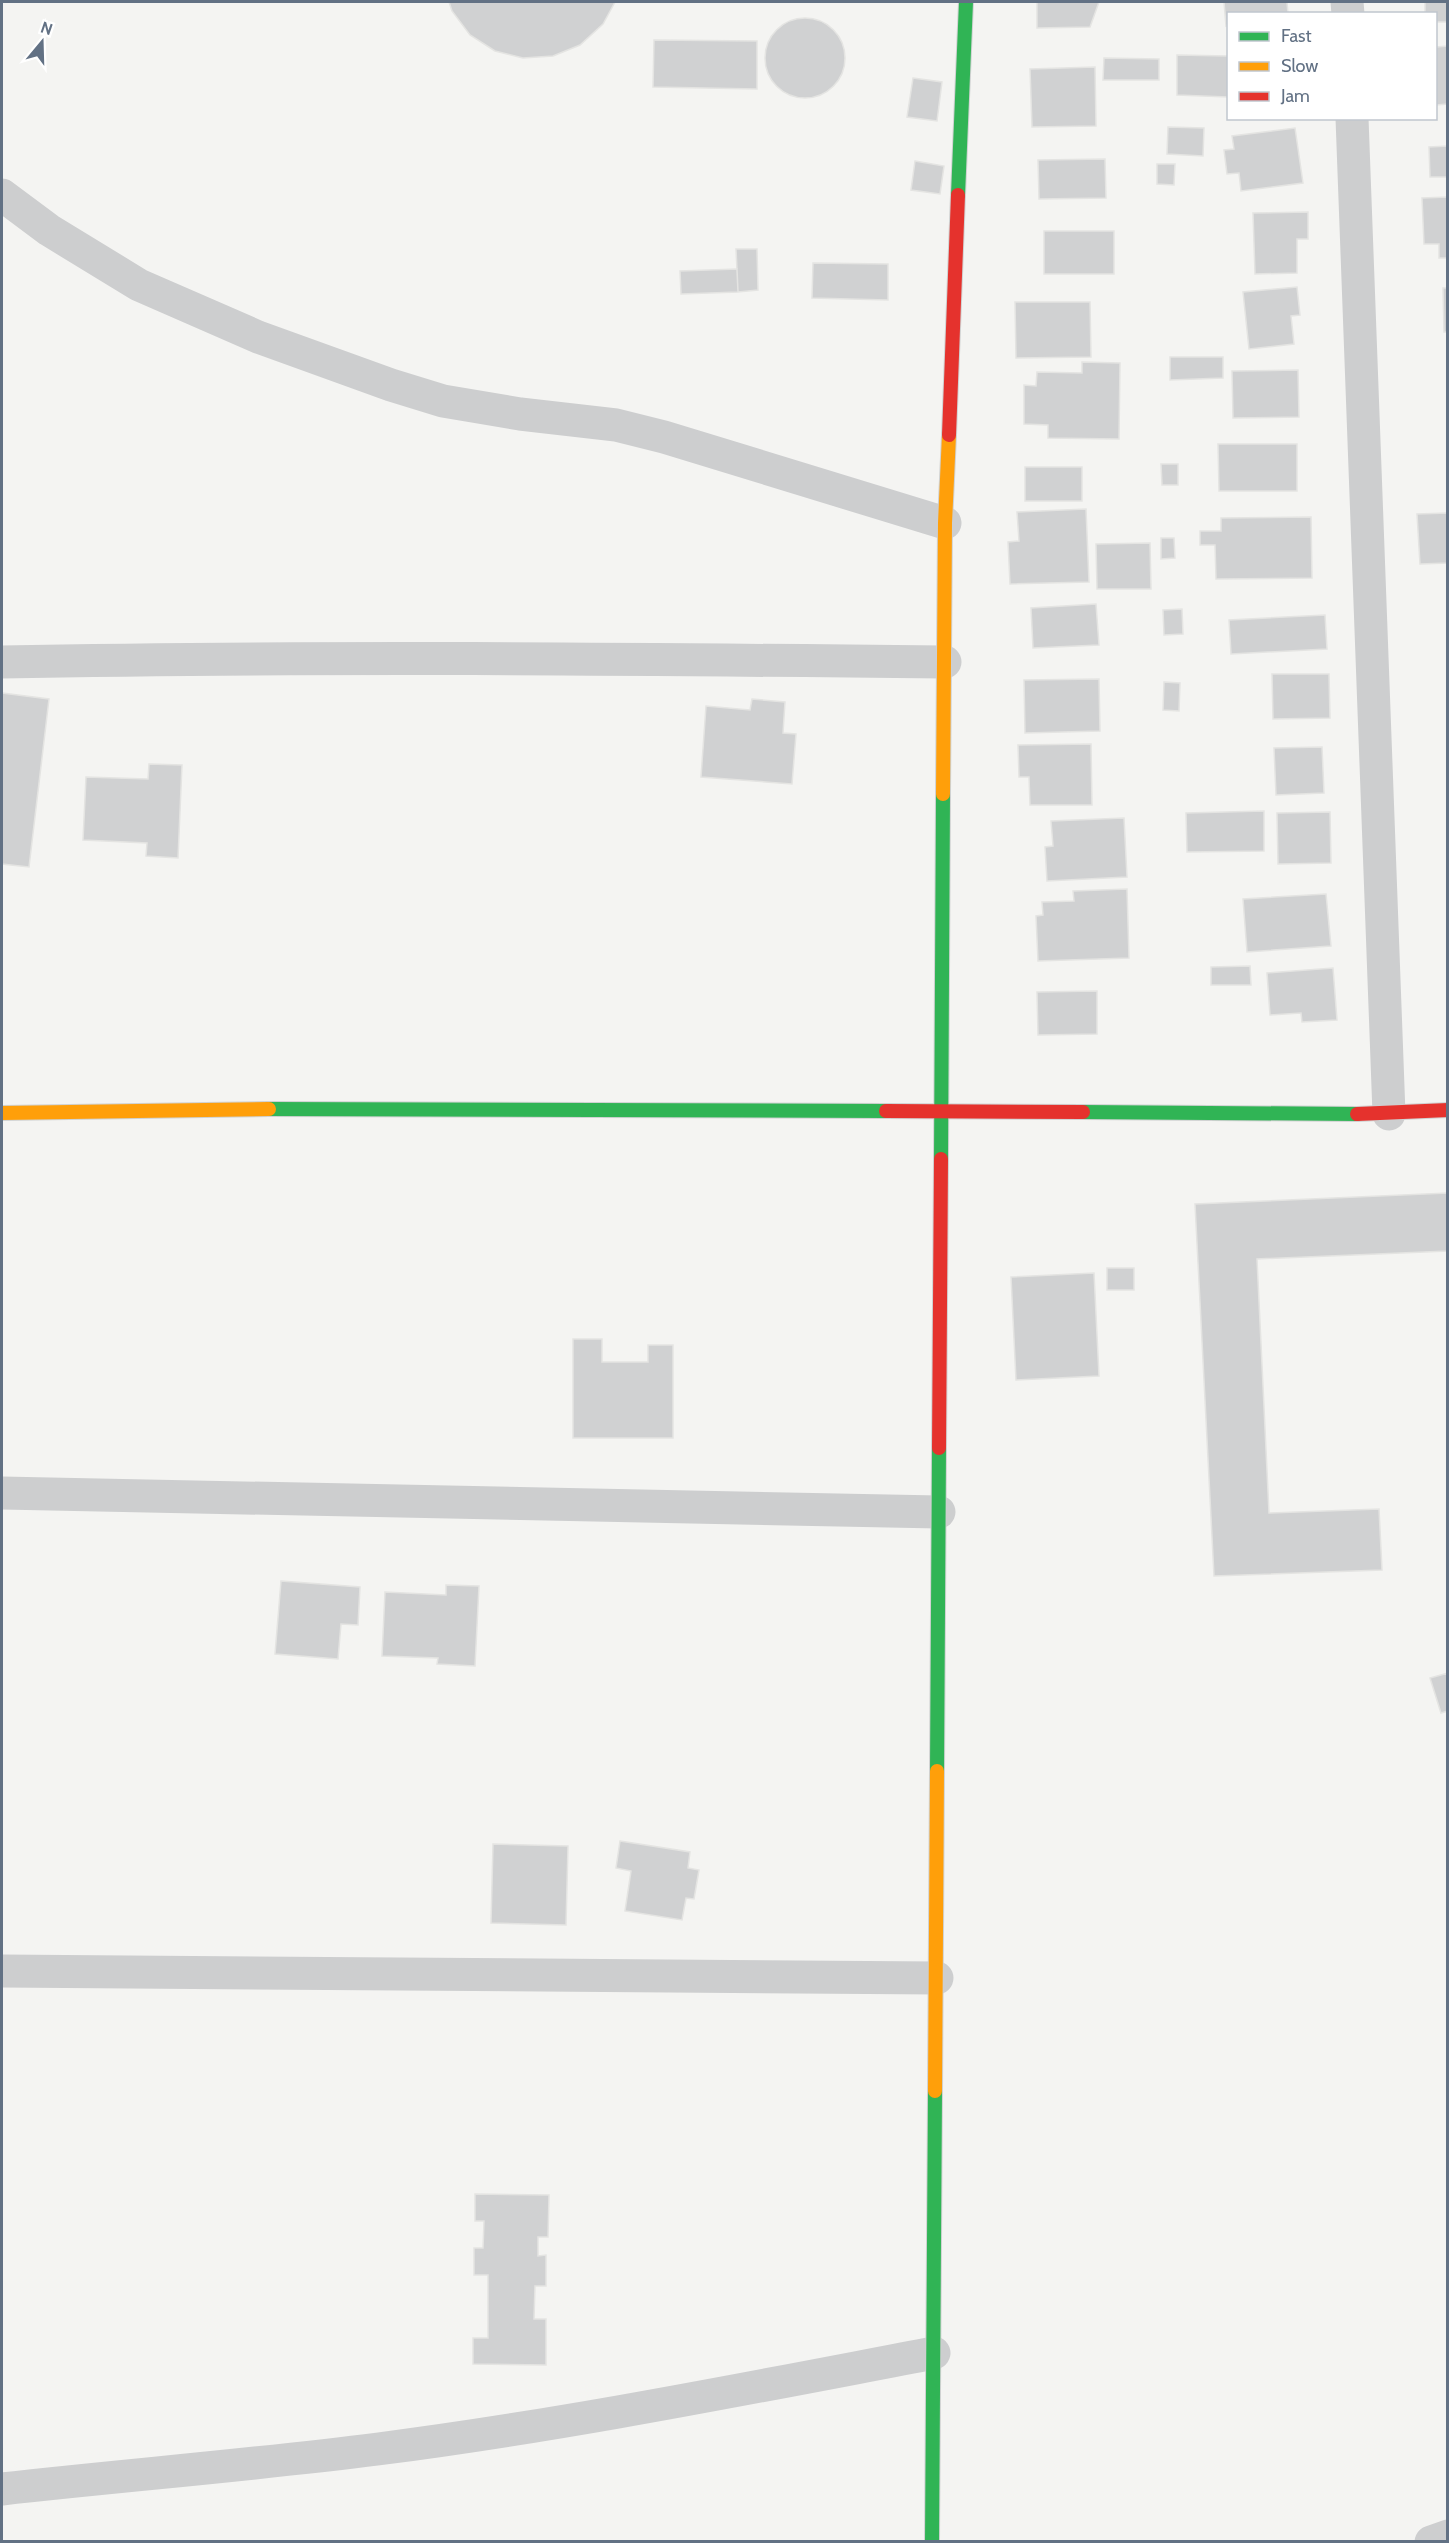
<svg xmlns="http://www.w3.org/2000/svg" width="1449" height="2543" font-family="Cabin,sans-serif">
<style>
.building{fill:#d0d1d2;stroke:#e4e4e2;stroke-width:1.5}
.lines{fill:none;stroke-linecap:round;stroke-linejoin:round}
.fast-casing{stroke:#d0d2d2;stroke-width:16}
.slow-casing{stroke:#d0d2d2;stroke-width:16}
.jam-casing{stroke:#d0d2d2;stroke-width:16}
.street{stroke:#cdcecf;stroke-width:33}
.fast{stroke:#30b455;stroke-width:14}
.slow{stroke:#ff9f0a;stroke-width:14}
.jam{stroke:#e5322d;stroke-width:14}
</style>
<rect width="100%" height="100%" fill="#f4f4f2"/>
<!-- building -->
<path class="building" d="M449,2H615L603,24L580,45L553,56L523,58L495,51L470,35L452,11Z
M1037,2H1099L1090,27L1037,28Z
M1224,2H1287L1288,14H1228V25L1226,26Z
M1425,2H1448V22H1436V14H1425Z
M765 58a40 40 0 1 1 80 0a40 40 0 1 1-80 0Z
M654,40L757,41V89L653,87Z
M1448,46V104L1436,105V47Z
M1177,55L1228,56V97L1177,95Z
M1104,58L1159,59V80H1103Z
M1095,67L1096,126L1032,127L1030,69Z
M913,78L942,82L937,121L907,117Z
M1168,127L1204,128L1203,156L1167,154Z
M1295,128L1303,183L1241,191L1239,173L1227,174L1224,150L1234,149L1232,136Z
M1448,146V177H1430L1429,147Z
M1105,159L1106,198L1039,199L1038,160Z
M915,161L944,166L940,194L911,190Z
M1157,164H1175L1174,185L1157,184Z
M1448,197V258H1439V244H1424L1422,198Z
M1308,212V239H1297V273L1255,274L1253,213Z
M1044,231H1114V274H1044Z
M736,249H757L758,290L738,292Z
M813,263L888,264V300L812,298Z
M737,269L738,292L681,294L680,271Z
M1297,287L1300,315L1291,316L1294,344L1249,349L1243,292Z
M1443,288H1448V332H1444Z
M1015,302H1090L1091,357L1016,358Z
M1170,357H1223V378L1170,380Z
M1082,362L1120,363L1119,439L1048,438V425L1024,424V385L1036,386L1037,372L1082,373Z
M1298,370L1299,417L1233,418L1232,371Z
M1218,444H1297V491H1219Z
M1161,464H1178V485H1162Z
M1025,467H1082V501H1025Z
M1086,509L1089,582L1010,584L1008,542L1019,541L1017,512Z
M1448,513V563L1420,564L1417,514Z
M1311,517L1312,578L1216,579L1215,545H1200V531H1221V518Z
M1161,538H1174L1175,558L1161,559Z
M1150,543L1151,589H1097L1096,544Z
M1096,604L1099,645L1033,648L1031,608Z
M1182,609L1183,634L1164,635L1163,610Z
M1325,615L1327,649L1231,654L1229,620Z
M1272,674H1329L1330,718L1273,719Z
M1099,679L1100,731L1025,733L1024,680Z
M1164,682L1180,683L1179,711L1163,710Z
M2,693L49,699L29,867L2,864Z
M752,699L785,702L783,733L796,734L792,784L701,777L706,706L750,710Z
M1091,744L1092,805H1030L1029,777H1019L1018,745Z
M1322,747L1324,793L1276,795L1274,748Z
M149,764L182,765L178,858L146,856L147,843L83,840L86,777L148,779Z
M1264,811V851L1187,852L1186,813Z
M1330,812L1331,863L1278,864L1277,813Z
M1124,818L1127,877L1047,881L1045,847L1053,846L1051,821Z
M1127,889L1129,958L1038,961L1036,916L1043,915L1042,902L1074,901L1073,891Z
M1326,894L1331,946L1247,952L1243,899Z
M1250,966L1251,985H1211V967Z
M1333,968L1337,1020L1302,1022L1301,1013L1270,1015L1267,973Z
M1097,991V1034L1038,1035L1037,992Z
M1448,1193V1251L1257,1259L1269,1513L1379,1509L1382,1570L1214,1576L1195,1204Z
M1107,1268H1134V1290H1107Z
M1094,1273L1099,1376L1016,1380L1011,1277Z
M573,1339H602V1362H648V1345H673V1438H573Z
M281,1581L360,1587L358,1625L341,1624L338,1659L275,1654Z
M446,1585L479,1586L475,1666L437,1664L438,1658L382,1656L385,1592L446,1595Z
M1448,1673V1711L1441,1713L1430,1678Z
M620,1841L690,1852L688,1868L699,1870L694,1899L686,1898L682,1920L625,1911L631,1871L616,1868Z
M493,1844L568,1846L566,1925L491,1923Z
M475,2194L549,2195L548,2237H538V2256L546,2255V2286H535L534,2319H546V2365L473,2364V2338H488V2275H474V2248H483L484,2221H475Z"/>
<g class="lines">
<defs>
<path id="fast" d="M958,195L966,2
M269,1109L886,1111
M1083,1112L1357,1114
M941,1159L943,794
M937,1771L939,1448
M932,2542L935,2091"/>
<path id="slow" d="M943,794L945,523L949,435
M2,1113L269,1109
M935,2091L937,1771"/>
<path id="jam" d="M949,435L958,195
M886,1111L1083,1112
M1357,1114L1448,1110
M939,1448L941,1159"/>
</defs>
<!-- fast casing -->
<use href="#fast" class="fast-casing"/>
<!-- slow casing -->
<use href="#slow" class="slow-casing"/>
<!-- jam casing -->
<use href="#jam" class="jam-casing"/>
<!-- street -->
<path class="street" d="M1347,2L1348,14
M1352,118L1389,1114
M2,195L49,230L139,285L258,337L391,385L443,401L520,414L616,425L664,437L945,523
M2,662C316,656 630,659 945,662
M2,1493L939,1512
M2,1971L937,1978
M2,2489C127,2475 253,2465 378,2449C565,2425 749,2388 934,2353
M1431,2542L1448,2536"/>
<!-- fast -->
<use href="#fast" class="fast"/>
<!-- slow -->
<use href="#slow" class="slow"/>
<!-- jam -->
<use href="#jam" class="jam"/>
</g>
<!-- border -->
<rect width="1449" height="2543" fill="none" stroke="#627184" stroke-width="6"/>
<!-- legend -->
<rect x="1227" y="12" width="210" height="108" fill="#ffffff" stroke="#c0c6ce" stroke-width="1.5"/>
<rect x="1239" y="32" width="30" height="9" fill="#30b455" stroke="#c0c6ce" stroke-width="1.5"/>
<text x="1281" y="42" font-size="18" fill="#627184">Fast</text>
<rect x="1239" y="62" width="30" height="9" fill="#ff9f0a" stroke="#c0c6ce" stroke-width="1.5"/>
<text x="1281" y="72" font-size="18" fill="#627184">Slow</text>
<rect x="1239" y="92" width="30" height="9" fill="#e5322d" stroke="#c0c6ce" stroke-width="1.5"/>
<text x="1281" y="102" font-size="18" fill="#627184">Jam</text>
<!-- north arrow -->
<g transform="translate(42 42) rotate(19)" stroke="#ffffff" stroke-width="4.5" paint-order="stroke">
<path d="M0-4.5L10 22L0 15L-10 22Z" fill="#627184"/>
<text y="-9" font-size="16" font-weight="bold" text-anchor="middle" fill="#627184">N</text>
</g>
</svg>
